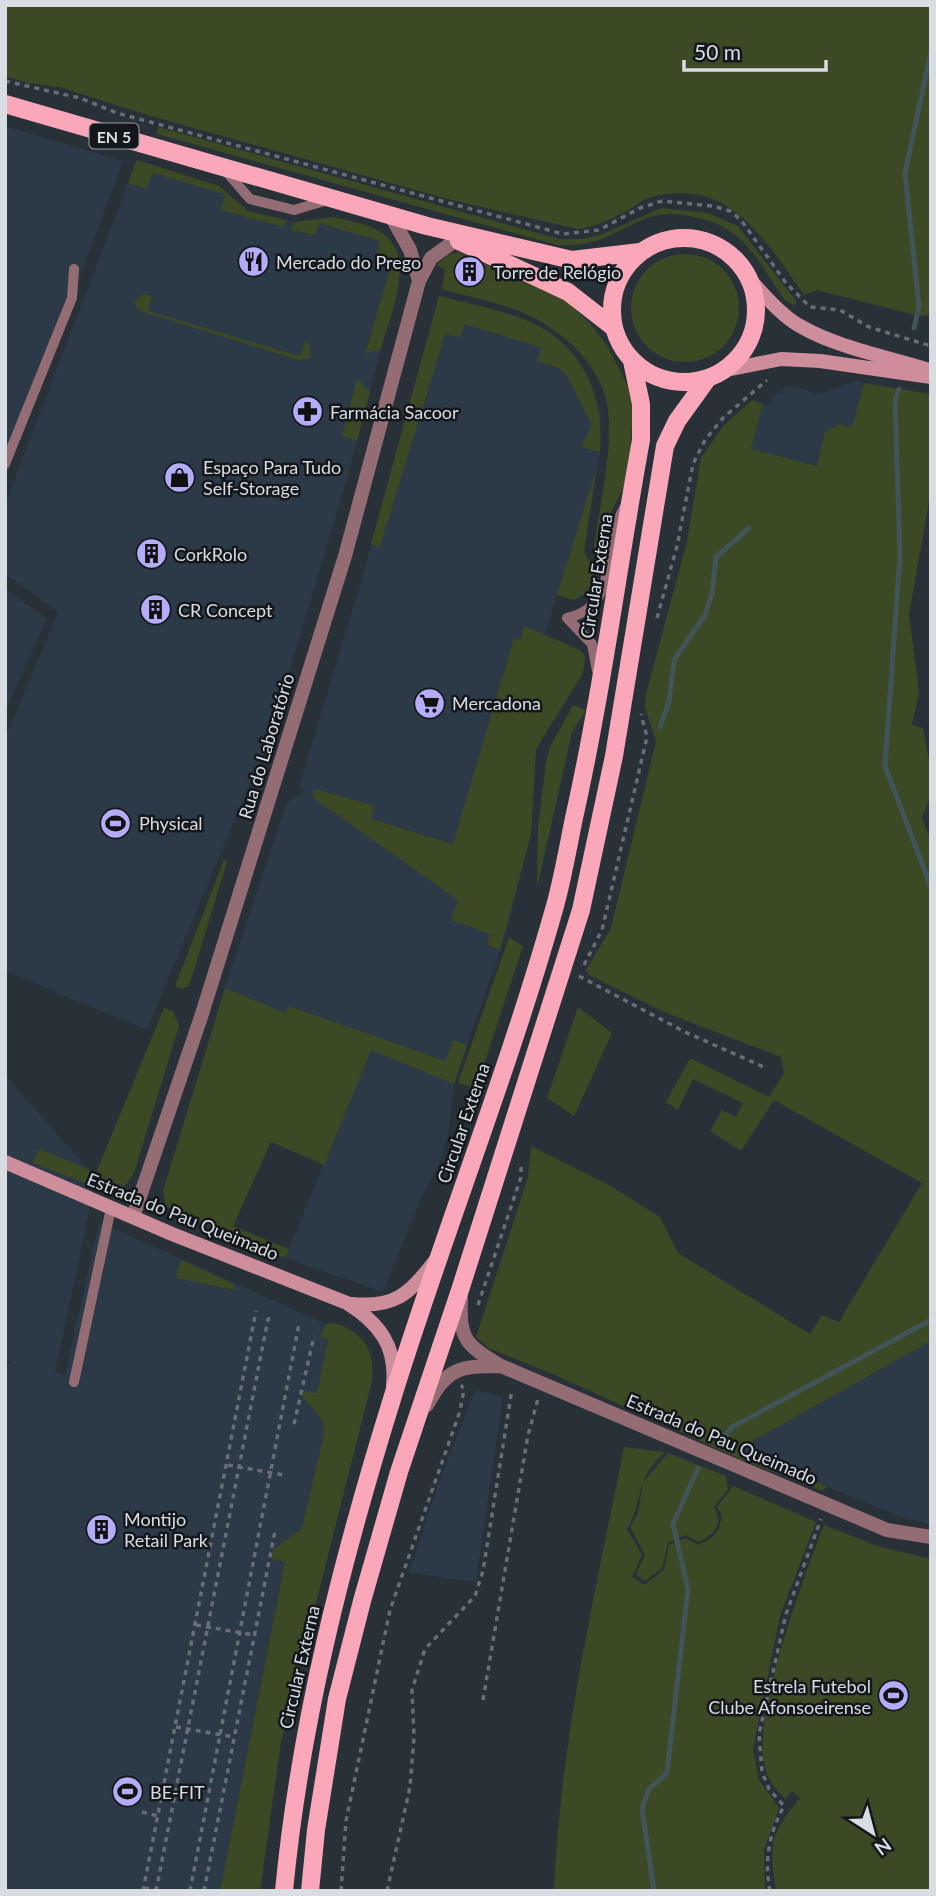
<svg xmlns="http://www.w3.org/2000/svg" width="936" height="1896" font-family="Lato,sans-serif">
<style>
.built{fill:#2c3946}
.green{fill:#3c4925}
.lines{fill:none;stroke-linecap:round;stroke-linejoin:round}
.stream{stroke:#415457;stroke-width:5}
.path{stroke:#676e75;stroke-width:3.5;stroke-dasharray:5 5;stroke-linecap:butt}
.lane{stroke:#946c74;stroke-width:10}
.street{stroke:#946c74;stroke-width:14}
.secondary{stroke:#cd8d9b;stroke-width:14}
.primary{stroke:#f9a7b9;stroke-width:18}
.labels{text-anchor:middle;dominant-baseline:central;stroke-width:5;stroke-linejoin:round;paint-order:stroke}
.shield{fill:#14171b;stroke:#9da2a7;stroke-width:2}
.shield-label{font-size:16px;font-weight:bold;fill:#d8dde3}
.poi-label{font-size:18px;fill:#d8dde3;stroke:#14171b;text-anchor:start}
.street-label{font-size:18px;fill:#d8dde3;stroke:#14171b}
</style>
<rect width="100%" height="100%" fill="#283038"/>
<!-- built -->
<path class="built" d="M5,126L123,161L5,480Z
M137,160L219,186L248,211L294,222L335,217L377,230L395,245L400,261L399,280L347,479L264,756L249,785L147,1030L5,971V739L58,612L5,574V504Z
M439,296L518,317L538,326L557,340L583,368L601,411L600,452L584,552L595,570L592,585L586,594L574,600L557,595L545,635L580,650L585,656L583,673L536,749L531,834L506,934L454,1084L449,1130L442,1158L419,1203L383,1292L285,1258L371,1049L225,988L287,802L300,795L303,788L299,786L361,582Z
M856,381L864,383L852,428L817,466L751,449L763,404L770,406L772,398L788,385L818,394Z
M5,588L47,619L5,712Z
M5,1074L96,1179L55,1373L65,1375L99,1222L326,1324L320,1337L328,1339L317,1394L303,1392V1397L323,1421L324,1433L302,1528L273,1550L271,1558L285,1561L220,1891H5V1363L15,1364L5,1360Z
M931,1341V1524L903,1518L737,1449Z
M475,1390L503,1396L476,1582L409,1573L438,1485Z"/>
<!-- green -->
<path class="green" d="M5,5H931V315L919,316L817,290L804,295C765,240 729,176 651,197C644,199 638,204 632,208C614,218 598,226 578,229L451,200L151,116L59,87L28,83L5,76Z
M158,127L559,239H583L603,234L661,208L708,213L738,226L796,301L795,306L785,300C754,258 747,226 689,216C673,213 658,213 642,220C608,235 597,247 557,245L157,134Z
M137,160L219,186L248,211L286,220L284,227L221,210L225,194L153,173L146,189L128,183Z
M335,217C348,221 365,223 377,230C420,252 390,314 381,349L365,354L393,259L377,254L380,241L319,223L315,235L291,230L294,222Z
M458,252L564,299L588,321L608,347L627,384L633,404L630,460L625,485L609,516L599,562L593,553C599,509 613,453 608,410C603,366 562,330 524,313C498,302 469,297 442,289L445,269L436,265L448,255Z
M631 308a54 54 0 1 1 108 0a54 54 0 1 1-108 0Z
M144,294L152,296L148,311L300,356L305,342L309,343L310,358L298,360L137,310L135,301Z
M439,296C465,303 493,308 518,317C579,338 605,391 600,452L581,447L592,426L567,376L559,368L537,361L542,348L465,324L460,337L445,334L380,547L371,544Z
M357,379L370,392L357,441L342,436Z
M864,383L931,394V490L909,615L919,692L912,725L923,728L928,756L931,757V795L922,818L931,841V1341L738,1449L827,1486L823,1491L744,1461L555,1375L488,1348L476,1337L528,1177L531,1146L609,1185L660,1217L678,1253L810,1334L822,1315L839,1322L922,1183L774,1100L741,1151L710,1131L722,1110L736,1117L743,1103L693,1079L678,1110L666,1102L689,1060L692,1059L769,1097L784,1073L781,1057L664,1012L589,975L586,970L611,928L656,741L645,708L646,694L687,541L701,458L724,425L752,400L763,404L751,449L817,466L825,432L839,424L852,427Z
M596,470L584,552L595,570C592,586 589,592 574,600L557,595Z
M524,626L580,650L585,656L583,673L536,749L531,834L500,950L487,945L490,934L451,920L458,900L312,797L315,789L374,806L371,819L453,844L514,638L520,640Z
M573,705L586,710L572,732L537,888L538,827L546,762L550,747Z
M224,860L227,862L189,986L182,989L175,986Z
M509,937L523,946L476,1089L458,1083Z
M225,988L285,1013L289,1006L445,1061L453,1040L467,1045L454,1084L371,1050L324,1165L271,1142L233,1226L289,1249L285,1258L171,1210L165,1204L163,1191Z
M578,1007L612,1033L574,1116L547,1098Z
M164,1008L173,1011L179,1026L134,1173L121,1191L111,1192L91,1185Z
M39,1149L90,1170L85,1183L33,1163Z
M181,1260L234,1284V1290L176,1278Z
M334,1323C364,1332 375,1350 372,1381L281,1742L260,1891H220L285,1562L271,1559L273,1550L302,1528L324,1433L323,1421L303,1397V1391L317,1393L328,1339L320,1337L326,1324Z
M624,1447L665,1452C633,1480 645,1498 627,1529L642,1555L632,1577L644,1585L664,1570L669,1545L685,1538L699,1545C715,1537 719,1533 722,1515L717,1507L733,1486L816,1522L780,1616L753,1749L759,1780L779,1808L764,1849L765,1891H554C560,1741 595,1594 624,1447Z
M668,1453L726,1476L728,1489L714,1507C724,1525 714,1535 698,1542L685,1535L668,1543L662,1568L645,1581L636,1574L645,1555L630,1527L638,1514L643,1482Z
M824,1525L877,1546L931,1559V1891H776C768,1844 771,1833 800,1798L792,1791L785,1799C776,1790 768,1780 765,1768C751,1718 804,1576 824,1525Z"/>
<g class="lines">
<!-- stream -->
<path class="stream" d="M914,328L919,306L905,173L931,51
M899,389L895,400L900,555L885,766L931,887
M660,727L669,702L674,660L705,615L712,594L716,557L749,528
M719,1443L732,1427L931,1320
M654,1891L642,1808L649,1789L667,1773L688,1589L673,1524L698,1468"/>
<!-- path -->
<path class="path" d="M5,81L80,98L117,113L563,234L599,230L640,208L662,201L713,206L730,211L741,220L786,283L810,307L840,310L869,327L931,346
M657,618L677,546L693,464L705,440L723,418L767,380
M584,965L602,930L647,737L641,714
M579,976L685,1032L766,1068
M478,1305L521,1177V1162
M294,1424L314,1336
M228,1465L284,1475
M196,1625L254,1635
M483,1700L528,1435L538,1399
M176,1727L234,1737
M142,1812L158,1816
M144,1888L162,1891
M143,1891L256,1311
M156,1891L268,1319H271
M190,1891L299,1324
M204,1891L275,1531
M341,1891L346,1821L390,1610L460,1411L464,1389L461,1385
M387,1891L410,1787L414,1737L412,1690L425,1649L475,1596L483,1571L512,1389
M770,1891C764,1860 769,1833 784,1806L769,1789L762,1772L759,1734L786,1614L821,1519"/>
<!-- lane -->
<path class="lane" d="M224,169L250,199L294,210L331,199
M5,464L72,298L74,269
M567,618C623,606 600,541 626,505
M567,618L592,644L597,671
M74,1382L111,1208"/>
<!-- street -->
<path class="street" d="M391,216L410,250L419,281
M133,1217L201,1017L345,556L419,281L431,258L456,240
M461,1298C459,1340 466,1345 501,1366L887,1530L931,1537
M427,1405C448,1368 458,1366 500,1366"/>
<!-- secondary -->
<path class="secondary" d="M748,278C764,294 780,315 800,326C838,348 888,357 929,370
M721,371L781,359L820,361L931,377
M5,1162L172,1234L347,1303C379,1323 397,1346 393,1385
M352,1304C395,1308 409,1294 434,1262"/>
<!-- primary -->
<path class="primary" d="M5,104L427,226L572,260L640,252
M612 310a72 72 0 1 1 144 0a72 72 0 1 1-144 0Z
M459,241L568,292L613,327
M284,1891C300,1723 342,1560 392,1399C443,1234 508,1073 555,906C563,877 568,847 574,818C602,693 618,566 641,440V404L632,361
M310,1891L316,1830L337,1699L362,1601L399,1472L461,1287L581,910L614,756L665,446L677,421L708,378"/>
</g>
<!-- icons -->
<defs>
<symbol id="restaurant-disc" viewBox="-11 -11 22 22"><circle r="9.5" fill="#b5acf9" stroke="#14171b"/><path d="M-5-6h1v4h1v-4h1v4h1v-4h1v5L-1.5 .5V6h-2V.5L-5-1ZM5-6V6H3V1.5H1.5Q1.5-4 5-6Z" fill="#111"/></symbol>
<symbol id="building-disc" viewBox="-11 -11 22 22"><circle r="9.5" fill="#b5acf9" stroke="#14171b"/><path d="M-4-6H4V6H1V3H-1V6H-4ZM-2.5-4.3h1.7v1.8h-1.7ZM.8-4.3h1.7v1.8H.8ZM-2.5-1h1.7V.8h-1.7ZM.8-1h1.7V.8H.8Z" fill="#111"/></symbol>
<symbol id="pharmacy-disc" viewBox="-11 -11 22 22"><circle r="9.5" fill="#b5acf9" stroke="#14171b"/><path d="M-2-6h4v4h4v4h-4v4h-4v-4h-4v-4h4Z" fill="#111"/></symbol>
<symbol id="shop-disc" viewBox="-11 -11 22 22"><circle r="9.5" fill="#b5acf9" stroke="#14171b"/><path d="M-5-2.5h2.3a2.7 3.5 0 0 1 5.4 0H5L5.5 6h-11ZM-1.5-2.5h3a1.5 2.3 0 0 0-3 0Z" fill="#111"/></symbol>
<symbol id="supermarket-disc" viewBox="-11 -11 22 22"><circle r="9.5" fill="#b5acf9" stroke="#14171b"/><path d="M-6-5.5h2.5l.6 2H6L4.5 2H-2.5L-4.4-4H-6ZM-1.5 3.2a1.3 1.3 0 1 0 .1 0ZM3 3.2a1.3 1.3 0 1 0 .1 0Z" fill="#111"/></symbol>
<symbol id="stadium-disc" viewBox="-11 -11 22 22"><circle r="9.5" fill="#b5acf9" stroke="#14171b"/><path d="M0-5a6.5 5 0 1 0 0 10a6.5 5 0 1 0 0-10ZM-3.5-1.8h7v3.6h-7Z" fill="#111"/></symbol>
</defs>
<g fill-rule="evenodd">
<use href="#restaurant-disc" x="236" y="244" width="35" height="35"/>
<use href="#building-disc" x="452" y="254" width="35" height="35"/>
<use href="#pharmacy-disc" x="290" y="394" width="35" height="35"/>
<use href="#shop-disc" x="162" y="460" width="35" height="35"/>
<use href="#building-disc" x="134" y="536" width="35" height="35"/>
<use href="#building-disc" x="138" y="592" width="35" height="35"/>
<use href="#supermarket-disc" x="412" y="686" width="35" height="35"/>
<use href="#stadium-disc" x="98" y="806" width="35" height="35"/>
<use href="#building-disc" x="84" y="1512" width="35" height="35"/>
<use href="#stadium-disc" x="876" y="1678" width="35" height="35"/>
<use href="#stadium-disc" x="110" y="1774" width="35" height="35"/>
</g>
<g class="labels">
<!-- shield labels -->
<rect class="shield" x="89.5" y="123.5" width="49" height="25" rx="5"/>
<g class="shield-label">
<text x="114" y="136">EN 5</text>
</g>
<!-- poi labels -->
<g class="poi-label">
<text x="276" y="262">Mercado do Prego</text>
<text x="493" y="272">Torre de Relógio</text>
<text x="330" y="412">Farmácia Sacoor</text>
<text x="203" y="467">Espaço Para Tudo<tspan x="203" dy="21">Self-Storage</tspan></text>
<text x="174" y="554">CorkRolo</text>
<text x="178" y="610">CR Concept</text>
<text x="452" y="703">Mercadona</text>
<text x="139" y="823">Physical</text>
<text x="124" y="1519">Montijo<tspan x="124" dy="21">Retail Park</tspan></text>
<text x="871" y="1686" text-anchor="end">Estrela Futebol<tspan x="871" dy="21">Clube Afonsoeirense</tspan></text>
<text x="150" y="1792">BE-FIT</text>
</g>
<!-- street labels -->
<g class="street-label">
<text transform="translate(596 576) rotate(-81)">Circular Externa</text>
<text transform="translate(266 746) rotate(-73)">Rua do Laboratório</text>
<text transform="translate(463 1123) rotate(-71)">Circular Externa</text>
<text transform="translate(183 1216) rotate(22)">Estrada do Pau Queimado</text>
<text transform="translate(722 1439) rotate(23)">Estrada do Pau Queimado</text>
<text transform="translate(299 1667) rotate(-77)">Circular Externa</text>
</g>
</g>
<!-- border -->
<rect width="936" height="1896" fill="none" stroke="#d8dde3" stroke-width="14"/>
<!-- north arrow -->
<g transform="translate(873 1833) rotate(144)" stroke="#14171b" stroke-width="5" paint-order="stroke">
<path d="M0-5L12 26L0 18L-12 26Z" fill="#d8dde3"/>
<text y="-10" font-size="19" font-weight="bold" text-anchor="middle" fill="#d8dde3">N</text>
</g>
<!-- scale -->
<path d="M684 60v10h142v-10" fill="none" stroke="#d8dde3" stroke-width="3.5"/>
<text x="694" y="60" font-size="21" fill="#d8dde3" stroke="#14171b" stroke-width="5" paint-order="stroke">50 m</text>
</svg>
